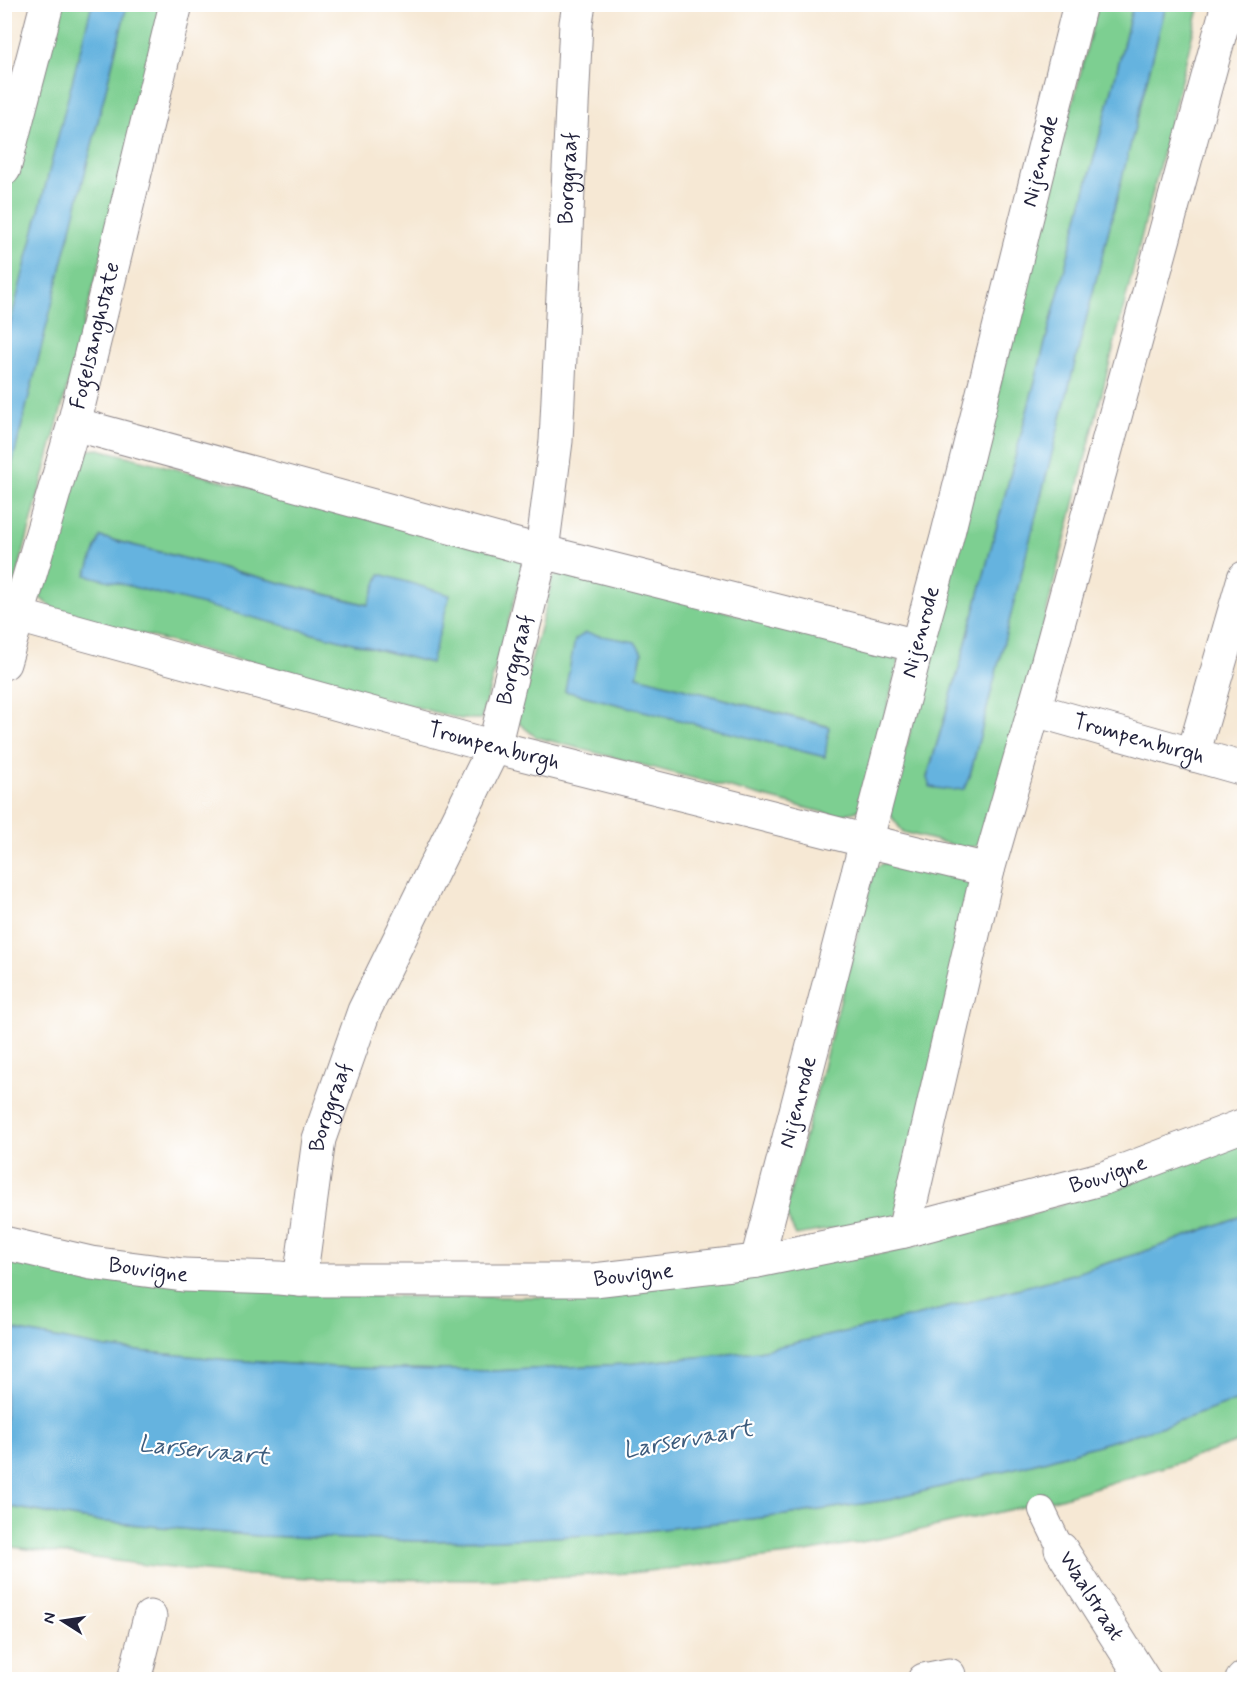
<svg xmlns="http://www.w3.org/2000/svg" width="1249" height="1684" font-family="Mynerve,sans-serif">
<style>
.green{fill:#7dcf91;stroke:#507866;stroke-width:1.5;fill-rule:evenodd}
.water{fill:#65b3df;stroke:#446a8d;stroke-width:1.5}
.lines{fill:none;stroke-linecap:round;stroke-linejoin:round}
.pedestrian-casing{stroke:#8c8588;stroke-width:28}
.minor-casing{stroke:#8c8588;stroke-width:35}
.pedestrian{stroke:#fff;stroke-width:26}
.minor{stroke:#fff;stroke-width:33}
.labels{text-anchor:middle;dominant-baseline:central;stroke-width:4.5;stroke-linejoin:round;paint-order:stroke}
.street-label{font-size:22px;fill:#22223b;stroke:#fff}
.water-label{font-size:24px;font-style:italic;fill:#3d5c7d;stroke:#fff}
</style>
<rect width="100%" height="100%" fill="#fff"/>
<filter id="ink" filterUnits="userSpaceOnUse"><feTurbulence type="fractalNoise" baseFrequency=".0167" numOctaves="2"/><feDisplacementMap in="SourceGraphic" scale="12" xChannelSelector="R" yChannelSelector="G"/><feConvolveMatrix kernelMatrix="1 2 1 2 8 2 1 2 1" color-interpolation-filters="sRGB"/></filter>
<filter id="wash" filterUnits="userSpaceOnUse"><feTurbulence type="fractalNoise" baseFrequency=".008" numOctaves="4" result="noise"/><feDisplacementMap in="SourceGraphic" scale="24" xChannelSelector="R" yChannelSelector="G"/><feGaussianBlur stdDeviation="1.35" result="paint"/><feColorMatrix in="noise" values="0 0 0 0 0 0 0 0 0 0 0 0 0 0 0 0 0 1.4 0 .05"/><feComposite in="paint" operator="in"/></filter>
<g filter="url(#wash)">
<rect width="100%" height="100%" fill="#f6e8d4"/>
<!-- green -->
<path class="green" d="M57,5H92L5,344V203Z
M127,5H168L15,584L11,595H4L5,492Z
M1098,5H1133L1114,82L962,658L927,777L970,775L1166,5H1200L989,840L977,846L965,848L903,832L889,813Z
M99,449L526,559L481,719H461L58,612L40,598L78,451ZM101,537L369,605L431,663L87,575Z
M562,569L875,650L899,660L862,808L854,812L837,816L536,737L515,720L546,606L552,579ZM642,653L637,676L828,726L825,757L565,691Z
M895,859L979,881L896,1218L796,1235L785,1213L875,867Z
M1244,1135V1215L1149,1250L1073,1274L912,1317L759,1351L626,1364L495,1371L350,1368L229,1360L106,1348L5,1328L4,1257L342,1295L422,1297H553L682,1283L889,1252L1000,1225L1167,1169Z
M1244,1398V1440L1177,1463L1057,1499L889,1537L789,1555L630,1573L490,1580L333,1579L248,1575L161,1567L5,1546L4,1506L96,1521L258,1536L419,1541L498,1540L626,1533L785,1515L889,1500L1047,1460L1170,1424Z"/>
<!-- water -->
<path class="water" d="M92,4L127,5L5,492V344Z
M1133,5H1166L970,775L964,789L950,790L930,787L927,778L962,658L1114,82Z
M100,537L368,605L380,574L450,595L431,663L86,575Z
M585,633L635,642L642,653L637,676L829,727L825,757L565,691L575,640Z
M1244,1215V1398L1170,1424L1047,1460L889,1500L785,1515L626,1533L498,1540L419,1541L258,1536L96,1521L5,1506V1328L106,1348L229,1360L350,1368L495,1371L626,1364L759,1351L912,1317L1073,1274L1149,1250Z"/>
</g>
<g filter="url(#ink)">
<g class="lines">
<defs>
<path id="pedestrian" d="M1042,1510L1061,1549"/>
<g id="minor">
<path d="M4,169L47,4"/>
<path d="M74,424L516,545L917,646"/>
<path id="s1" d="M4,612L494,747L867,841L988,870"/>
<path id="s2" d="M4,663L74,424L176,4"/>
<path id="s3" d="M1035,710L1244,769"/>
<path d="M1193,755L1244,578"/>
<path d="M904,1231L988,870L1045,672L1228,4"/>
<path id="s4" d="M4,1243L91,1263L183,1275L279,1278L300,1280H594L757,1261L904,1231L1104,1178L1244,1125"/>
<path id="s5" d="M757,1261L917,646L946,541L1080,4"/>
<path id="s6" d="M300,1280L319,1139L364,1011L494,747L542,551L556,441L576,23L579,4"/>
<path id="s7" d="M1061,1549L1144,1680"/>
<path d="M134,1680L150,1617"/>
<path d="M924,1680L949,1675"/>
<path d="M1242,1680L1244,1678"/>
</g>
</defs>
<!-- pedestrian casing -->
<use href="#pedestrian" class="pedestrian-casing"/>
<!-- minor casing -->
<use href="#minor" class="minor-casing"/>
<!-- pedestrian -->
<use href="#pedestrian" class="pedestrian"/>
<!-- minor -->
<use href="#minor" class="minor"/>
</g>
</g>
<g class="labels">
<!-- street labels -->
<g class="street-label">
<text stroke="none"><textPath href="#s5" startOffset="1136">Nijenrode</textPath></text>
<text stroke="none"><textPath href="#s6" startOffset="1148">Borggraaf</textPath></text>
<text stroke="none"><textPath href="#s2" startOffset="340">Fogelsanghstate</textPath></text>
<text stroke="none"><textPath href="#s5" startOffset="650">Nijenrode</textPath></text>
<text stroke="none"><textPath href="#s6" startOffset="662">Borggraaf</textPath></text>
<text stroke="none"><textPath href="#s3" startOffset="108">Trompenburgh</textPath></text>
<text stroke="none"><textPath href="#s1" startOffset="508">Trompenburgh</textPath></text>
<text stroke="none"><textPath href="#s5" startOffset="164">Nijenrode</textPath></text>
<text stroke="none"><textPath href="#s6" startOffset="176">Borggraaf</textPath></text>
<text stroke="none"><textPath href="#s4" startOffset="1119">Bouvigne</textPath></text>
<text stroke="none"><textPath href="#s4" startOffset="147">Bouvigne</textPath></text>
<text stroke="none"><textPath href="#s4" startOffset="633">Bouvigne</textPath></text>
<text stroke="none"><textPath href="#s7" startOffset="56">Waalstraat</textPath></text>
</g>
<!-- water labels -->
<g class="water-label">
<text transform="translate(688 1440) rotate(-10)">Larservaart</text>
<text transform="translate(204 1451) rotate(6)">Larservaart</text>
</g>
</g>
<!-- margin -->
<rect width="1249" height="1684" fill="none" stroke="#fff" stroke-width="24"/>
<!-- north arrow -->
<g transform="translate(63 1621) rotate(282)" stroke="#ffffff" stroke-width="4.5" paint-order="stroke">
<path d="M0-4.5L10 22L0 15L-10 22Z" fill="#22223b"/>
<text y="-9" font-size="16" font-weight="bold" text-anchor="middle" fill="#22223b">N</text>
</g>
</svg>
